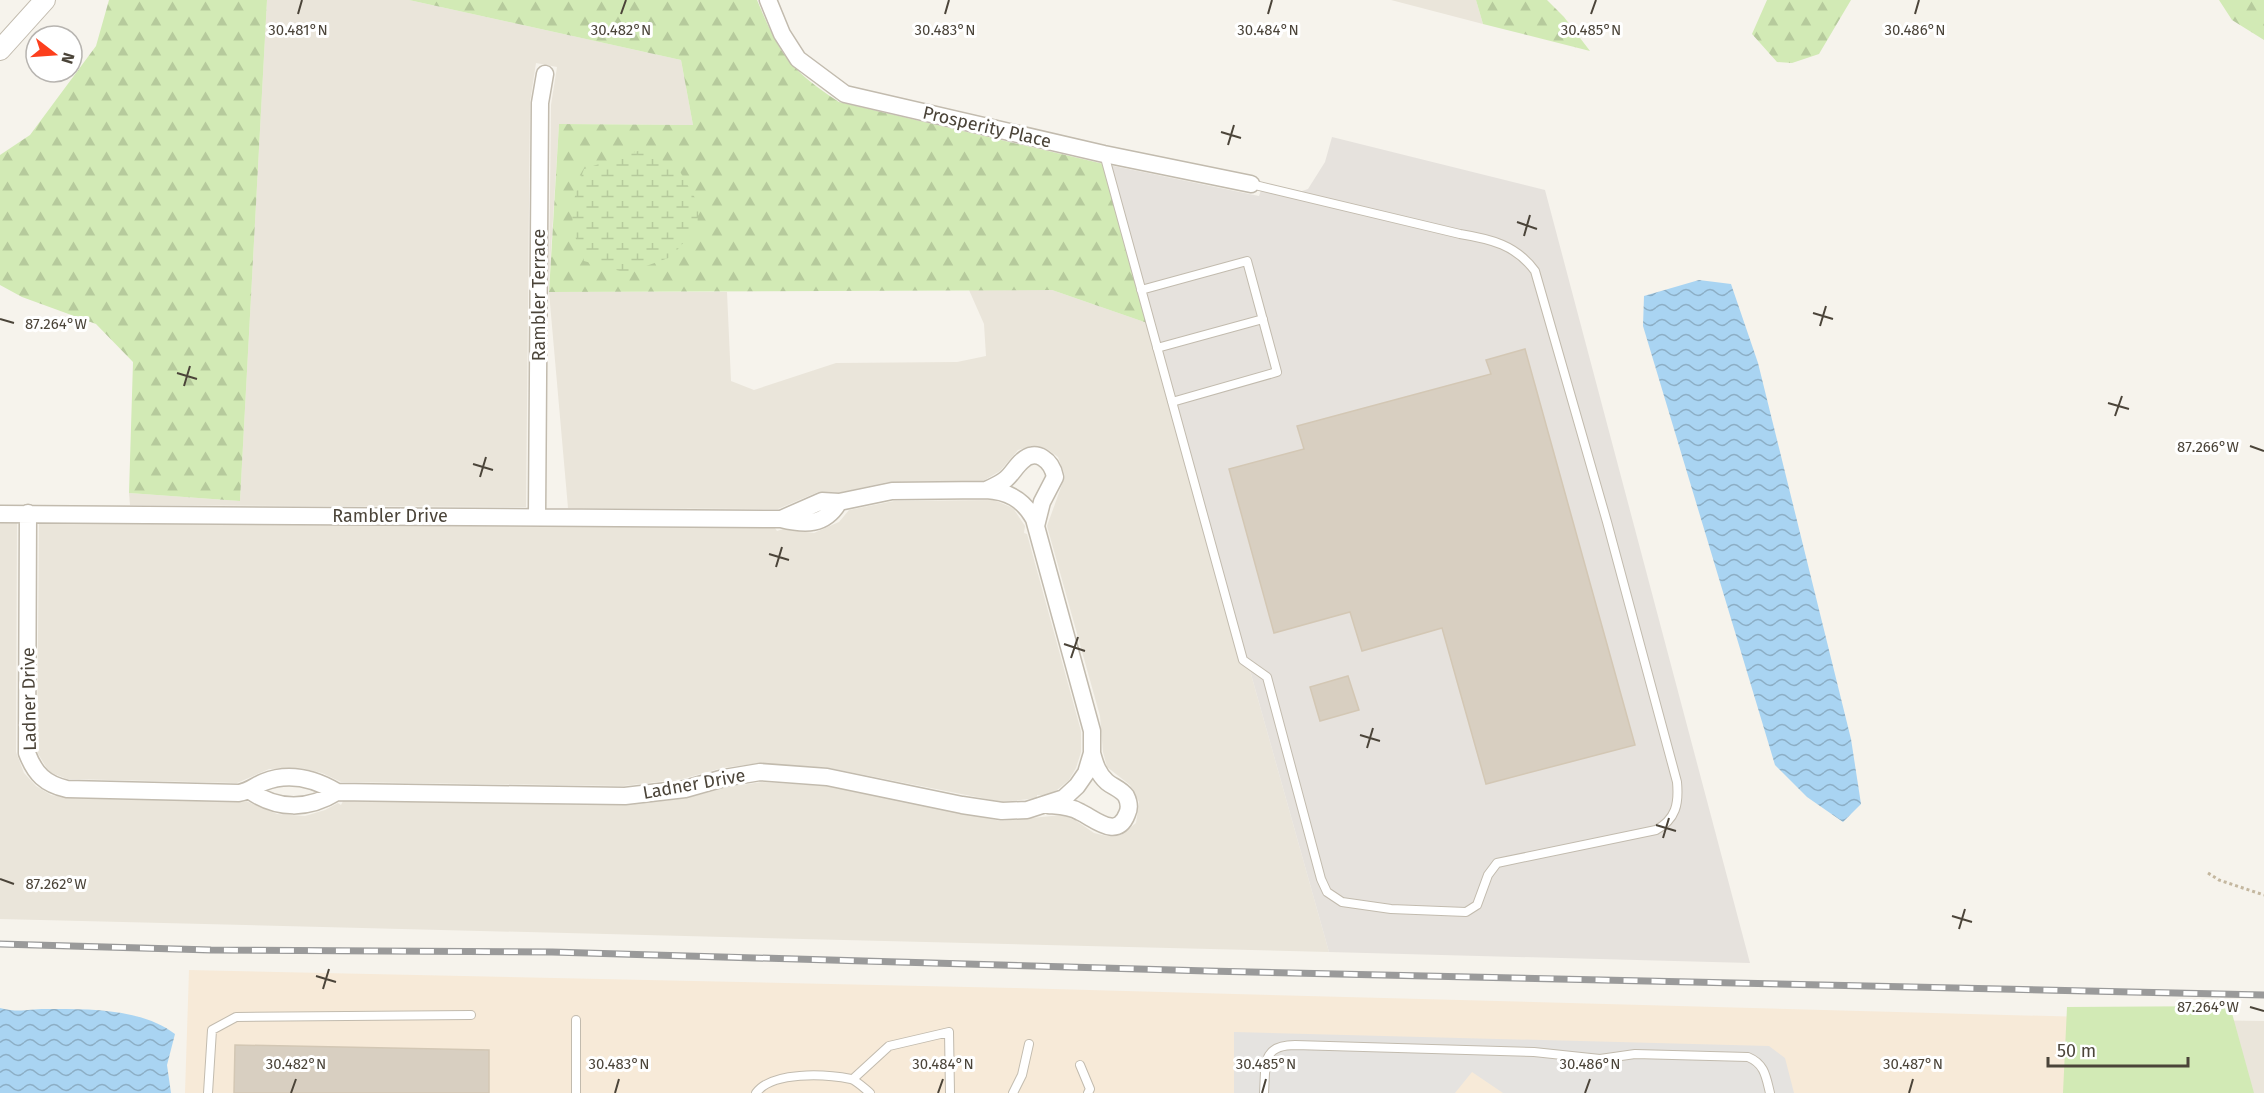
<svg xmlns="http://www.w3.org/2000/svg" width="2264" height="1093" font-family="'Fira Sans',sans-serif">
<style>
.residential{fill:#eae5da}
.commercial{fill:#f7ead8}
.industrial{fill:#e6e2dd}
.forest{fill:url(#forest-firs)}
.wetland{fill:url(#wetland-marsh)}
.park{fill:#d2eab5}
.parking{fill:#e5e3e0}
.water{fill:url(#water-waves)}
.building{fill:#d8cfc1;stroke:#d3c7b4;stroke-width:1.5}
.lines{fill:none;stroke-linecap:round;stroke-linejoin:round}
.service-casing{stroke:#c2bbae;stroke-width:10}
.minor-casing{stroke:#c2bbae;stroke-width:19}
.tertiary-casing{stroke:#c2bbae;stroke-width:22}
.path{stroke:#c4b79f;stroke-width:3;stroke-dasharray:3 3;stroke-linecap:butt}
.service{stroke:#fff;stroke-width:8}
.minor{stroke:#fff;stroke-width:16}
.tertiary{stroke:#fff;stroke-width:20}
.rail-casing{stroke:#9a9a9a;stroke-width:7}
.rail{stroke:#fff;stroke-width:4.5;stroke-dasharray:14;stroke-linecap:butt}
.ticks{fill:none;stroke:#4b4439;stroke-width:2}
.labels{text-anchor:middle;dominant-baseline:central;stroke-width:6;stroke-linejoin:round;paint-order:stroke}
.street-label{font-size:18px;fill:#4b4439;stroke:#fff}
.ticks-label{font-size:15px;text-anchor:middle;fill:#4b4439;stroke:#fff;stroke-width:6;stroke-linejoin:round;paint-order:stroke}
</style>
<defs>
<pattern id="forest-firs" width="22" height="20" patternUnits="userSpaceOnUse" patternTransform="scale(1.5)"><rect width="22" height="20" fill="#d2eab5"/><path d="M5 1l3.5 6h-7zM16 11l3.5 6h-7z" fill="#b6ca9c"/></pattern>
<pattern id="wetland-marsh" width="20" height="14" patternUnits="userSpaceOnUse" patternTransform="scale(1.5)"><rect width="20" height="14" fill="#d2eab5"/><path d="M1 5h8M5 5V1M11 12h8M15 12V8" fill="none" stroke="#b6ca9c"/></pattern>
<pattern id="water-waves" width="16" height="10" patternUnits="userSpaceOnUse" patternTransform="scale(1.5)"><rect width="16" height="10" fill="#a9d4f2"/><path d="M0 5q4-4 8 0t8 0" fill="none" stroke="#8caec5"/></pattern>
</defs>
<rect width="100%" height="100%" fill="#f6f3ec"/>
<!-- residential -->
<path class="residential" d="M267,0H409L681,60L693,125L559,124L549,282L551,105L557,67L536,63L530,102L526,507L130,505L129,493L240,501Z
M1391,0H1476L1483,24Z
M969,290H1052L1153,325L1329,952L0,919V523H17L16,752L24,773L36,786L51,795L67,798L246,801L277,814L305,816L325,810L338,803L341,805L343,801L627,805L687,798L728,787L762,782L826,786L1001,821L1062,815L1075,820L1094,833L1107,836L1121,835L1136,823L1139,802L1130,785L1107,767L1103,752L1100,716L1047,526L1065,476L1058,457L1047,449L1032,446L1018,450L1000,471L983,481L888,482L838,493L818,492L778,509L568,508L549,292H727L731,381L754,390L836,363L957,362L986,356L984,324Z
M994,500L1013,508L1025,526L1024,533L1027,534L1081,731V752L1076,768L1069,780L1057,790L1045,796L1037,795V798L1002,802L829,768L760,763L722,768L682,779L623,786L341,782L322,773L301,768L269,769L237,783L67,779L49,772L37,752L39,523L775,528L777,531L783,529L814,533L839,522L849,510L894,501Z
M2195,1020L2264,1021V1093H2235Z"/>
<!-- commercial -->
<path class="commercial" d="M189,970L1014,988L2195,1020L2235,1093H185Z"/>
<!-- industrial -->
<path class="industrial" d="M1332,137L1545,190L1750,963L1329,952L1132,250L1104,164L1259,196L1261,190L1287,196L1308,189L1325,162Z"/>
<!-- forest -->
<path class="forest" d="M109,0H267L240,501L129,493L133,362L96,324L22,297L0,285V155L30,135L96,46Z
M409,0H757C780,55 789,69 839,102L1104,164L1153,325L1052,290L549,292L559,124L693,125L681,60Z
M1476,0H1547L1564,17L1590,51L1483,24Z
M1767,0H1851L1819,54L1792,63L1777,62L1752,34Z
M2219,0H2264V40L2232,20Z"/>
<!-- wetland -->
<path class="wetland" d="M641,150L678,168L699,205L697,227L671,257L627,273L584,261C568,223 569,207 584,169Z"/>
<!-- park -->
<path class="park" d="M2230,1006L2254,1093H2063L2067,1007Z"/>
<!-- parking -->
<path class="parking" d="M1234,1032L1769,1046L1785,1058L1794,1093H1503L1472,1072L1455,1093H1234Z"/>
<!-- water -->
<path class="water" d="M1699,280L1731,284L1758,363L1851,739L1861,804L1843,822L1807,797L1775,765L1643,326L1644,296Z
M0,1008C20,1013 27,1009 46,1009C88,1009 141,1008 175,1034L167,1065L171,1093H0Z"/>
<!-- building -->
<path class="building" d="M1525,349L1635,745L1486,784L1442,628L1362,651L1350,612L1274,633L1229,469L1304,449L1297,426L1491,374L1486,360Z
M1348,676L1359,710L1320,721L1310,687Z
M235,1045L489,1050V1093H234Z"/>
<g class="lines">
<defs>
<path id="service" d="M1104,154L1243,660L1267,677L1321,879L1327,892L1342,902L1391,909L1466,912L1477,905L1488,875L1497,863L1656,830C1676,819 1679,804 1677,782L1607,522L1535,271C1516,245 1491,239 1460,234L1251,184
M1141,290L1247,261L1277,372L1172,402
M1157,348L1263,319
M576,1020V1093
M1080,1065L1090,1089L1088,1093
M853,1079L889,1046L949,1032L950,1093
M208,1093L212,1030L236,1017L471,1015
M756,1093C772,1071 825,1074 851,1079C857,1081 864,1088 870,1093
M1013,1093L1022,1075L1029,1044
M1264,1093C1266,1065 1261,1045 1295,1045L1534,1052L1600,1059L1635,1054L1748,1057C1765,1064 1766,1077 1770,1093"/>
<path id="minor" d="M768,0L782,34L798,59L845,94L1104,154L1251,184
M28,513L27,753C35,774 45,784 67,789L239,793C250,791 254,786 264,782C289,772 315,779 337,792L625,796L685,789L724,778L760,772L827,777L962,805L1002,811L1027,810L1064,798L1077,786L1086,773L1092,753V731L1034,519C1023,499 1007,491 986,490
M0,514L781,519C805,525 825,526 839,502
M537,517L540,103L545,74
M781,519L822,501L839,502L892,491L986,490C993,487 1000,484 1006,479C1012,474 1016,466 1022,461C1036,447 1052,461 1055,477L1042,502L1036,526
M250,791C278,810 308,810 337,792
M1048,805C1059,806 1070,806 1080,812C1095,819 1117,840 1127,814C1130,808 1129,802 1126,796C1121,789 1113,787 1107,782C1098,774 1095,764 1092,753"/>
<path id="tertiary" d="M0,50L45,0"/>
</defs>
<!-- service casing -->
<use href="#service" class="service-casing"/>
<!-- minor casing -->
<use href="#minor" class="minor-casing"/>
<!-- tertiary casing -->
<use href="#tertiary" class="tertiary-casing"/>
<!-- path -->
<path class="path" d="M2208,873L2219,880L2264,895"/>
<!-- service -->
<use href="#service" class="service"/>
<!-- minor -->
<use href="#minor" class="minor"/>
<!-- tertiary -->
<use href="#tertiary" class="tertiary"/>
<defs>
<path id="rail" d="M0,944L211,950L552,952L1208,971L2264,995"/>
</defs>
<!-- rail casing -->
<use href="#rail" class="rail-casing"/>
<!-- rail -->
<use href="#rail" class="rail"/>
</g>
<!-- ticks -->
<path class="ticks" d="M298,14L302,0M621,14L626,0M945,14L949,0M1268,14L1272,0M1591,14L1596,0M1915,14L1919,0M1221,132L1241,138M1228,145L1234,125M1517,222L1537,229M1524,236L1530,215M1813,313L1833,319M0,319L14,323M1820,326L1826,306M177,373L197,379M184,386L190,366M2108,403L2129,409M2115,416L2122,396M2250,446L2264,451M473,464L493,470M480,477L486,457M769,554L789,560M776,567L782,547M1064,644L1085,651M1071,658L1078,637M1360,735L1380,741M1367,748L1373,728M1656,825L1676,831M1663,838L1669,818M0,879L14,884M1952,916L1972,922M1959,929L1965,909M316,976L336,982M323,989L329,969M2250,1007L2264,1011M291,1093L296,1079M615,1093L619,1079M938,1093L943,1079M1262,1093L1266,1079M1585,1093L1590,1079M1909,1093L1913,1079"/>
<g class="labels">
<!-- street labels -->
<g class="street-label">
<text transform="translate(987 127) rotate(13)">Prosperity Place</text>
<text transform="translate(539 295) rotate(-90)">Rambler Terrace</text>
<text x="390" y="516">Rambler Drive</text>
<text transform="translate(29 699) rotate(-91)">Ladner Drive</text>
<text transform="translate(694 784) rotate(-10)">Ladner Drive</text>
</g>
</g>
<g class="ticks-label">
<text x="298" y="35">30.481°N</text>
<text x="621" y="35">30.482°N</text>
<text x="945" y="35">30.483°N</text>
<text x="1268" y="35">30.484°N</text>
<text x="1591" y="35">30.485°N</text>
<text x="1915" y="35">30.486°N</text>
<text x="56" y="329">87.264°W</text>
<text x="2208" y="452">87.266°W</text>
<text x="56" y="889">87.262°W</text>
<text x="2208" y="1012">87.264°W</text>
<text x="296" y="1069">30.482°N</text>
<text x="619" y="1069">30.483°N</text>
<text x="943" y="1069">30.484°N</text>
<text x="1266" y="1069">30.485°N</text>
<text x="1590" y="1069">30.486°N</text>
<text x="1913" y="1069">30.487°N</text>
</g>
<!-- north arrow -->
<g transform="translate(54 54) rotate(107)"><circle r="28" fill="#ffffff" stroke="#b7b4b0" stroke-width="1.5"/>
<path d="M0-4.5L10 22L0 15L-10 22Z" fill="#fc3f1d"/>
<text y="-9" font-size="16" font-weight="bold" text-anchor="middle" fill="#4b4439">N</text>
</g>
<!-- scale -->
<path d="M2048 1057v9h140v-9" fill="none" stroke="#4b4439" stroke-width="3"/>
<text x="2057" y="1057" font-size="18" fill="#4b4439" stroke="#ffffff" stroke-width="4.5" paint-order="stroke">50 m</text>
</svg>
